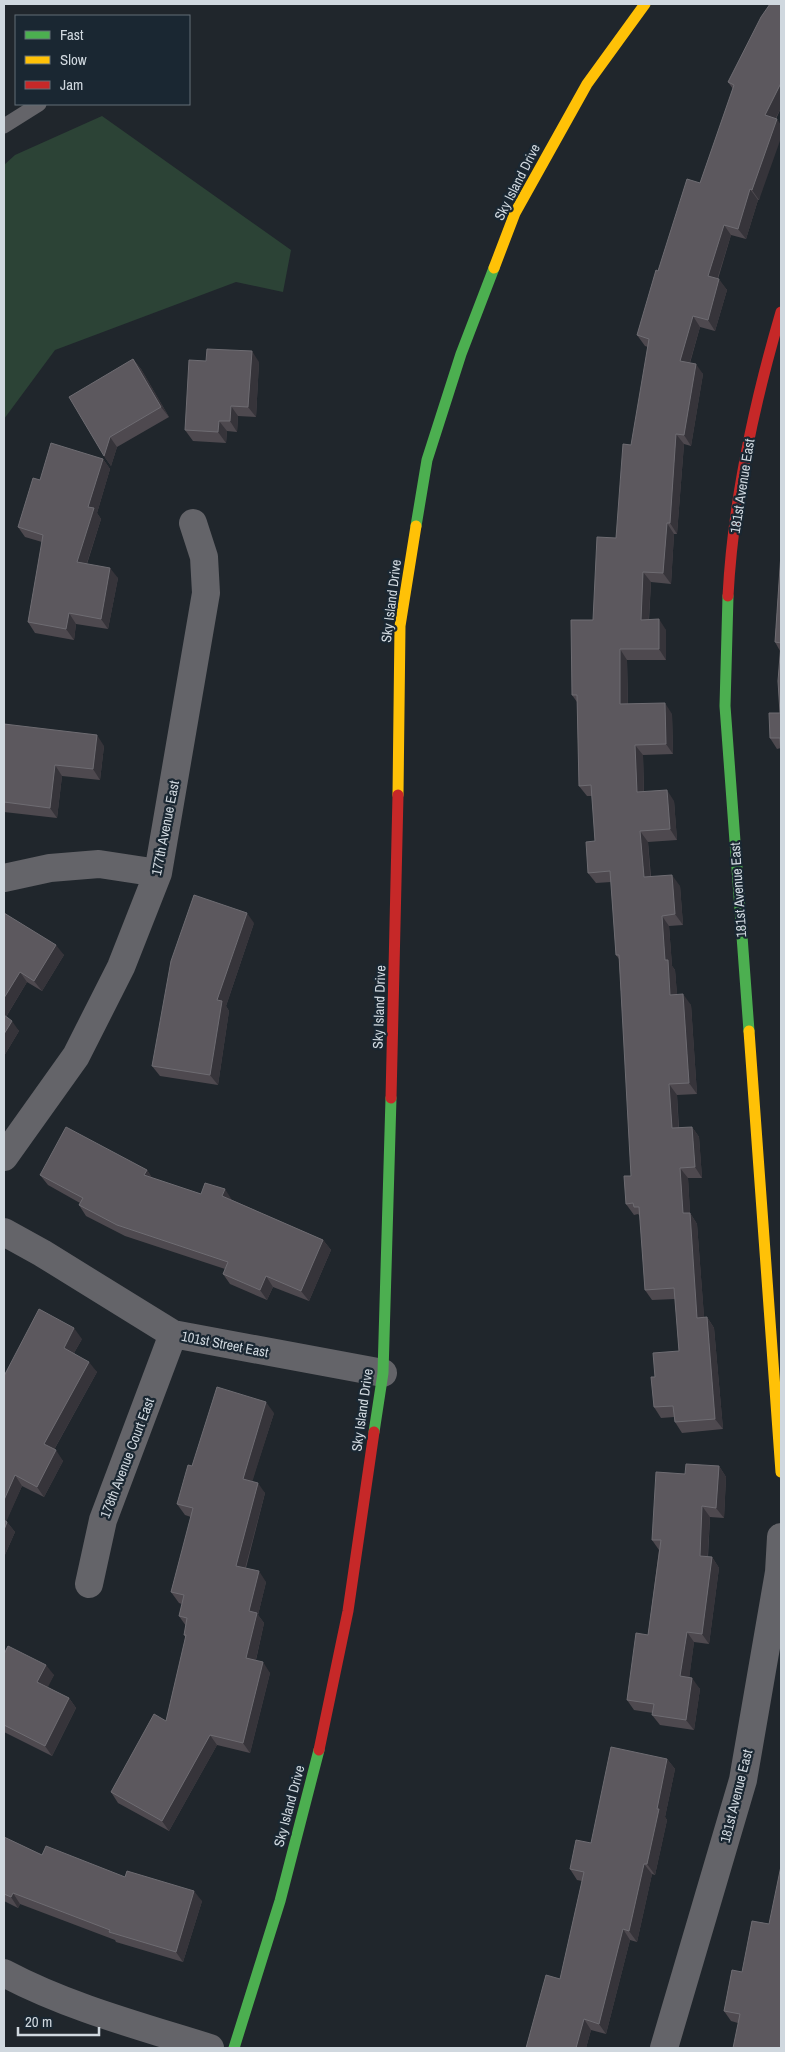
<svg xmlns="http://www.w3.org/2000/svg" width="785" height="2052" font-family="'Archivo Narrow',sans-serif">
<style>
.green{fill:#2c4336}
.lines{fill:none;stroke-linecap:round;stroke-linejoin:round}
.lane{stroke:#646469;stroke-width:15}
.street{stroke:#646469;stroke-width:28}
.fast{stroke:#4caf50;stroke-width:11}
.slow{stroke:#ffc107;stroke-width:11}
.jam{stroke:#c62828;stroke-width:11}
.wall{fill:#4e494f}
.shaded-wall{fill:#36343a}
.building{fill:#5c585e;stroke:#6e6c72}
.labels{text-anchor:middle;dominant-baseline:central;stroke-width:4.5;stroke-linejoin:round;paint-order:stroke}
.street-label{font-size:14px;fill:#d0d8df;stroke:#1a2732}
</style>
<rect width="100%" height="100%" fill="#20262c"/>
<!-- green -->
<path class="green" d="M102,116L291,250L283,292L236,282L55,350L4,419V165L15,155Z"/>
<g class="lines">
<!-- lane -->
<path class="lane" d="M4,126L39,104"/>
<!-- street -->
<path class="street" d="M4,878L50,868L99,864L158,873
M4,1157L76,1056L121,967L158,873L206,593L204,557L193,523
M4,1232L42,1253L173,1334L383,1373
M89,1584L103,1520L173,1334
M4,1973C68,2007 140,2026 210,2048
M664,2048L743,1780L779,1572L781,1537"/>
<!-- fast -->
<path class="fast" d="M416,526L427,460L461,354L494,268
M728,596L725,706L749,1031
M374,1432L383,1373L391,1098
M234,2048L280,1901L319,1750"/>
<!-- slow -->
<path class="slow" d="M494,268L515,213L587,84L645,4
M398,795L400,626L416,526
M749,1031L781,1472"/>
<!-- jam -->
<path class="jam" d="M728,596C733,500 754,404 781,312
M391,1098L398,795
M319,1750L348,1611L374,1432"/>
</g>
<!-- wall -->
<path class="wall" d="M781,4V108L776,119L759,200H758L746,239L731,235L718,279L727,290L715,331L700,327L690,363L703,374L691,446L684,444L677,534H674L671,584L651,582L649,620L666,630V660H627L628,704L672,714L673,754L643,755L644,792L674,801L677,840L648,842L651,877L680,886L683,925L669,926L672,966L675,970L677,995L691,1005L697,1094L677,1095L679,1128L692,1127L699,1137L702,1178H688L690,1213L697,1224L704,1317H707L714,1328L723,1429L682,1433L675,1422L674,1417L661,1418L654,1407L655,1377L679,1351L675,1299L652,1300L645,1290L640,1216L638,1214L634,1215L626,1204L631,1176L630,1140L619,959L616,955L611,882L596,883L588,873L595,841L592,796H587L579,786L577,702L572,695L616,538L648,347L645,346L637,335L658,271L700,183L733,89L728,82Z
M133,359L141,369L169,417L117,447L111,466L104,456Z
M206,361L259,362L256,417L238,416L237,432L227,431L226,443L193,441L185,430Z
M103,459L110,469L97,513L101,519L87,564L118,578L108,629L76,624L74,640L35,633L28,622L42,542L25,537L18,527Z
M781,553V756V748L777,749L770,738L780,713V651L775,642Z
M4,724L104,746L100,780L62,776L57,818L4,812Z
M4,913L64,955L42,991L27,982L6,1017L19,1031L4,1056Z
M254,923L226,1006L229,1011L218,1085L160,1076L152,1066Z
M147,1170L152,1178L201,1194L232,1200L323,1240L331,1250L309,1301L273,1287L267,1300L230,1284L223,1274L225,1269L125,1236L86,1216L79,1205L80,1203L48,1185L40,1175Z
M82,1339L74,1353L97,1372L54,1450L63,1461L44,1497L22,1486L6,1521L15,1532L4,1557V1376Z
M274,1413L252,1481L265,1493L246,1568L266,1582L258,1615L264,1623L256,1660L270,1673L250,1753L217,1745L169,1831L118,1803L111,1792L166,1721L186,1638L184,1635L186,1626L179,1616L182,1604L179,1603L171,1592L191,1517L185,1515L177,1504L192,1466Z
M719,1466L726,1477L724,1518L710,1517L708,1557H712L719,1568L709,1644L694,1642L689,1678L700,1689L694,1730L660,1725L652,1715L653,1713L634,1710L627,1700L648,1635L659,1550L652,1540L685,1474Z
M4,1654L54,1675L47,1687L69,1698L76,1708L52,1756L4,1732Z
M667,1759L675,1769L665,1817L667,1820L655,1875L652,1874L637,1942L630,1940L606,2034L591,2030L586,2048L560,1979L582,1881L577,1880L570,1869L591,1843Z
M4,1837L42,1855L125,1877L202,1901L183,1962L116,1942L115,1940L20,1904L18,1908L4,1901Z
M732,1970L781,2048L738,2023L731,2021L724,2011Z"/>
<!-- shaded-wall -->
<path class="shaded-wall" d="M781,83V108L772,125L765,115Z
M777,119L781,125V138L759,200L752,190Z
M750,189L758,200L746,239L738,229Z
M724,225L731,235L715,286L708,276Z
M719,279L727,290L715,331L708,320Z
M693,316L700,327L687,372L680,361Z
M252,351L259,362L256,417L248,407Z
M133,359L141,369L169,417L161,407Z
M696,364L703,374L691,446L684,435Z
M231,406L238,416L237,432L230,421Z
M219,421L227,431L226,443L218,432Z
M676,434L684,444L677,534L670,523Z
M110,437L117,447L111,466L104,456Z
M103,459L110,469L97,513L101,519L84,572L77,562L88,507Z
M667,523L674,534L671,584L663,573Z
M110,568L118,578L108,629L101,619Z
M643,572L651,582L648,630L641,620Z
M69,613L76,624L74,640L66,629Z
M659,619L666,630V660L659,649Z
M620,649L627,660L628,715L620,704Z
M665,703L672,714L673,754L666,744Z
M97,735L104,746L100,780L93,769Z
M635,745L643,755L644,803L637,792Z
M55,765L62,776L57,818L50,808Z
M667,790L674,801L677,840L670,829Z
M640,831L648,842L651,888L644,877Z
M672,875L680,886L683,925L675,914Z
M247,913L254,923L226,1006L229,1011L218,1085L210,1075L217,1000Z
M662,916L669,926L672,966L675,970L678,1006L670,995L665,960Z
M56,945L64,955L42,991L34,981Z
M20,972L27,982L4,1020V998Z
M683,994L691,1005L697,1094L689,1083Z
M12,1021L19,1031L4,1056V1034Z
M669,1084L677,1095L679,1139L672,1128Z
M692,1127L699,1137L702,1178L695,1167Z
M680,1168L688,1178L690,1213L697,1224L705,1329L697,1318L683,1213Z
M147,1170L154,1181L144,1175Z
M225,1189L232,1200L230,1207L222,1196Z
M323,1240L331,1250L309,1301L301,1291Z
M266,1276L273,1287L267,1300L260,1290Z
M707,1317L714,1328L723,1429L715,1419Z
M74,1328L82,1339L71,1358L64,1348Z
M89,1362L97,1372L51,1455L44,1444Z
M266,1402L274,1413L250,1489L243,1479Z
M56,1450L63,1461L44,1497L37,1487Z
M719,1466L726,1477L724,1518L716,1508Z
M15,1475L22,1486L4,1527V1500Z
M258,1483L265,1493L243,1576L236,1566Z
M702,1506L710,1517L707,1566L700,1556Z
M7,1522L15,1532L4,1557V1530Z
M712,1557L719,1568L709,1644L702,1634Z
M259,1571L266,1582L258,1615L264,1623L254,1668L246,1658L249,1611Z
M687,1632L694,1642L688,1687L680,1676Z
M263,1662L270,1673L250,1753L243,1743Z
M46,1665L54,1675L45,1693L37,1682Z
M692,1678L700,1689L694,1730L686,1720Z
M69,1698L76,1708L52,1756L45,1746Z
M210,1735L217,1745L169,1831L162,1821Z
M667,1759L675,1769L665,1817L667,1820L655,1875L647,1864L657,1809Z
M644,1864L652,1874L637,1942L629,1931Z
M194,1891L202,1901L183,1962L176,1952Z
M13,1893L20,1904L18,1908L11,1897Z
M623,1929L630,1940L606,2034L599,2024Z
M584,2019L591,2030L586,2048H576Z"/>
<!-- building -->
<path class="building" d="M770,4H781V83L765,115L777,119L752,190L750,189L738,229L724,225L708,276L719,279L708,320L693,316L680,361L696,364L684,435L676,434L670,523H667L663,573L643,572L641,620L659,619V649H620V704L665,703L666,744L635,745L637,792L667,790L670,829L640,831L644,877L672,875L675,914L662,916L665,960H668L670,995L683,994L689,1083L669,1084L672,1128L692,1127L695,1167L680,1168L683,1213H690L697,1318L707,1317L715,1419L675,1422L673,1406L654,1407L651,1377H655L653,1353L679,1351L674,1288L645,1290L639,1207H634L633,1203L626,1204L624,1176H631L619,955H616L610,871L588,873L586,842L595,841L591,785L579,786L577,695H572L571,620H593L597,537L616,538L623,444L631,445L649,339L637,335L656,270L658,271L687,179L700,183L734,85L728,82L761,17Z
M207,349L252,351L248,407L231,406L230,421H219L218,432L185,430L189,360L206,361Z
M133,359L161,407L110,437L104,456L69,397Z
M51,443L103,459L88,507L94,508L77,562L110,568L101,619L69,613L66,629L28,622L43,535L18,527L33,478L40,480Z
M781,553V756L780,738H770L769,713H780L778,681L781,643L775,642Z
M4,724L97,735L93,769L55,765L50,808L4,802Z
M194,895L247,913L217,1000L222,1001L210,1075L152,1066L171,961Z
M4,913L56,945L34,981L20,972L4,998Z
M4,1015L12,1021L4,1034Z
M66,1127L147,1170L144,1175L201,1194L205,1183L225,1189L222,1196L323,1240L301,1291L266,1276L260,1290L223,1274L228,1262L117,1225L79,1205L83,1198L40,1175Z
M39,1309L74,1328L64,1348L89,1362L44,1444L56,1450L37,1487L15,1475L4,1500V1376Z
M217,1387L266,1402L243,1479L258,1483L236,1566L259,1571L249,1611L257,1613L246,1658L263,1662L243,1743L210,1735L162,1821L111,1792L154,1714L166,1721L186,1635H184L187,1618L179,1616L184,1595L171,1592L193,1508L177,1504L188,1465L192,1466Z
M686,1464L719,1466L716,1508L702,1506L700,1556L712,1557L702,1634L687,1632L680,1676L692,1678L686,1720L652,1715L654,1704L627,1700L636,1633L648,1635L661,1540H652L656,1472L685,1474Z
M4,1520L7,1522L4,1530Z
M8,1646L46,1665L37,1682L69,1698L45,1746L4,1725V1654Z
M611,1747L667,1759L657,1809H659L647,1864H644L629,1931L623,1929L599,2024L584,2019L576,2048H526L546,1975L560,1979L584,1872L570,1869L576,1840L591,1843Z
M4,1837L42,1855L46,1846L125,1877L127,1871L194,1891L176,1952L109,1932L110,1930L13,1893L11,1897L4,1894Z
M781,1866V2048H733L740,2014L724,2011L732,1970L742,1972L752,1921L769,1924Z"/>
<g class="labels">
<!-- street labels -->
<g class="street-label">
<text transform="translate(517 182) rotate(-63)">Sky Island Drive</text>
<text transform="translate(742 486) rotate(-81)">181st Avenue East</text>
<text transform="translate(391 601) rotate(-83)">Sky Island Drive</text>
<text transform="translate(165 828) rotate(-79)">177th Avenue East</text>
<text transform="translate(738 890) rotate(-94)">181st Avenue East</text>
<text transform="translate(379 1007) rotate(-88)">Sky Island Drive</text>
<text transform="translate(225 1344) rotate(11)">101st Street East</text>
<text transform="translate(362 1410) rotate(-82)">Sky Island Drive</text>
<text transform="translate(127 1458) rotate(-69)">178th Avenue Court East</text>
<text transform="translate(736 1796) rotate(-76)">181st Avenue East</text>
<text transform="translate(289 1806) rotate(-75)">Sky Island Drive</text>
</g>
</g>
<!-- border -->
<rect width="785" height="2052" fill="none" stroke="#d0d8df" stroke-width="10"/>
<!-- legend -->
<rect x="15" y="15" width="175" height="90" fill="#1a2732" stroke="#636e77"/>
<rect x="25" y="31" width="25" height="8" fill="#4caf50" stroke="#636e77"/>
<text x="60" y="40" font-size="15" fill="#d0d8df">Fast</text>
<rect x="25" y="56" width="25" height="8" fill="#ffc107" stroke="#636e77"/>
<text x="60" y="65" font-size="15" fill="#d0d8df">Slow</text>
<rect x="25" y="81" width="25" height="8" fill="#c62828" stroke="#636e77"/>
<text x="60" y="90" font-size="15" fill="#d0d8df">Jam</text>
<!-- scale -->
<path d="M18 2027v8h81v-8" fill="none" stroke="#d0d8df" stroke-width="2.5"/>
<text x="25" y="2027" font-size="15" fill="#d0d8df" stroke="#1a2732" stroke-width="4" paint-order="stroke">20 m</text>
</svg>
